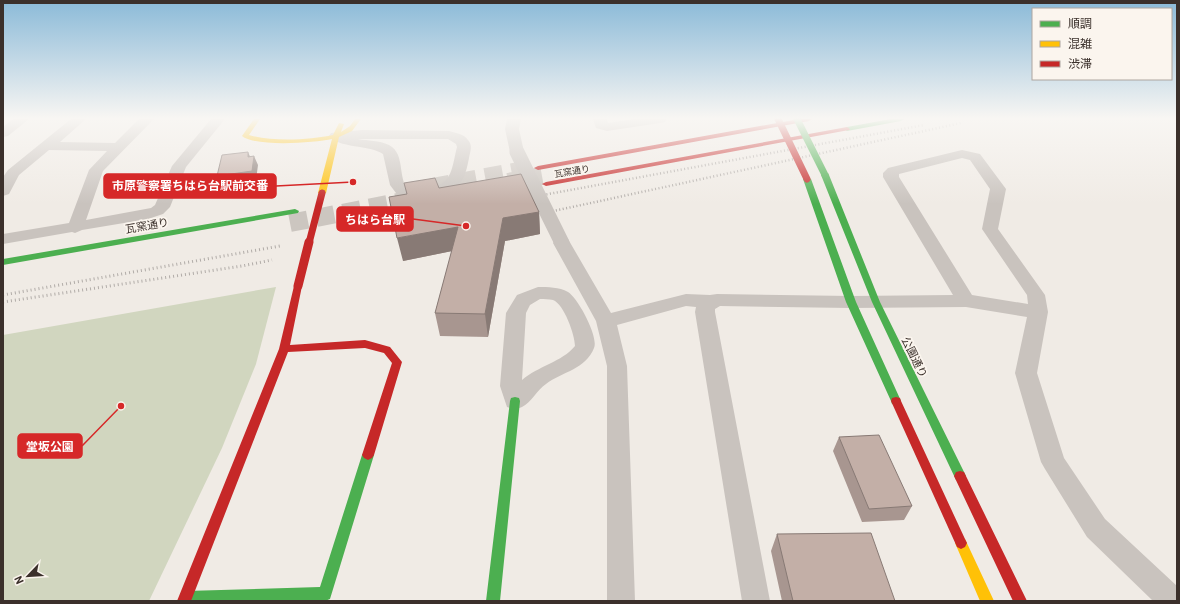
<svg xmlns="http://www.w3.org/2000/svg" width="1180" height="604" font-family="Barlow,'Noto Sans JP',sans-serif">
<style>
.green{fill:#d1d6bf}
.lines{fill:none;stroke-linecap:round;stroke-linejoin:round}
.secondary-tunnel{stroke:#ccc6c0;stroke-width:18;stroke-dasharray:18 9;stroke-linecap:butt}
.street{fill:#c9c3be;fill-rule:evenodd}
.fast{fill:#4caf50;fill-rule:evenodd}
.slow{fill:#ffc107;fill-rule:evenodd}
.jam{fill:#c62828;fill-rule:evenodd}
.rail-far1{stroke:#b1aca8;stroke-width:2.5;stroke-dasharray:1 2.5;stroke-linecap:butt}
.rail{stroke:#b1aca8;stroke-width:3;stroke-dasharray:1 3;stroke-linecap:butt}
.street-bridge{stroke:#c9c3be;stroke-width:15}
.fast-bridge{stroke:#4caf50;stroke-width:7}
.jam-bridge-far1{stroke:#c62828;stroke-width:7}
.jam-bridge{stroke:#c62828;stroke-width:9}
.wall{fill:#a89690}
.shaded-wall{fill:#887a75}
.building{fill:#c3afa7;stroke:#887a75}
.labels{text-anchor:middle;dominant-baseline:central;stroke-width:3.5;stroke-linejoin:round;paint-order:stroke}
.far-street-label{font-size:9px;fill:#3b302b;stroke:#fbf5ee}
.street-label{font-size:11px;fill:#3b302b;stroke:#fbf5ee}
.leader{fill:none;stroke:#d62828;stroke-width:1.5}
.callout-dot{fill:#d62828;stroke:#fbf5ee;stroke-width:1.5}
.callout{fill:#d62828;stroke:#d62828;stroke-width:1.5}
.callout-label{font-size:12px;text-anchor:middle;font-weight:bold;fill:#fff}
</style>
<rect width="100%" height="100%" fill="#f0ebe5"/>
<!-- green -->
<path class="green" d="M276,287L256,364L222,448L149,601H3V335Z"/>
<g class="lines">
<!-- secondary-tunnel -->
<path class="secondary-tunnel" d="M508,182L542,176
M432,187L524,170
M290,223L419,198"/>
<!-- street -->
<path class="street" d="M13,119H29L8,136L3,137V127Z
M71,119H86L60,142L115,143L139,119H154L103,171L86,220L151,208L155,205L172,166L211,119H225L186,167L170,207L163,214L148,219L82,230L75,233L72,232L3,244V234L69,223L89,170L107,151L49,150L19,175L9,194L3,196V177L8,170Z
M507,119H521L519,129L524,152L522,155L517,156L512,155L510,152L505,129Z
M593,119H607L608,123L633,119H667L665,122L660,123L607,131L596,128Z
M362,130L449,131C456,133 464,134 468,140C473,145 470,152 469,158C467,168 465,178 458,186C447,199 414,203 399,197L390,185L383,154C371,145 337,148 329,136L331,133ZM358,139H448L456,144L457,147C452,166 453,184 430,188C424,190 418,191 411,191C396,183 407,154 389,145C379,140 368,141 358,139Z
M962,150L980,154L1006,189L998,229L1045,295L1048,312L1037,373L1064,458L1105,519L1177,586V601H1153L1087,537L1045,469L1041,462L1015,373L1027,317L966,307L851,308L720,306L715,309V312L770,601H742L695,312L696,307L686,306L617,325L627,366L635,601H607V366L596,321L553,243L556,239L562,238L568,239L611,313L686,294L710,295L717,294L851,296L953,295L883,177V173L888,168ZM962,158L970,160L990,189L982,229L1027,295L1028,304L972,295L899,177V174Z
M538,287C548,287 559,287 568,292C578,298 599,337 594,348C586,369 562,372 546,384C537,390 531,403 522,407C516,410 513,409 507,407L500,386L506,313L517,295ZM540,299C544,299 549,299 553,300C564,304 575,335 575,346C562,362 538,366 522,380L526,313L530,305Z"/>
<!-- fast -->
<path class="fast" d="M891,119H904L901,121L847,131L844,129L847,127Z
M822,173H828L829,175L880,302L966,476L964,480L960,481L956,480L872,302L821,175Z
M804,177H807L811,179L856,302L901,401L900,404L896,405L892,404L891,401L846,302L803,179Z
M295,209L299,211L298,213L3,265V259Z
M515,397L519,398L520,401L500,601H486L510,401L511,398Z
M368,450L372,452L374,455L330,599L325,601H181L179,598L181,593L186,591L320,587L362,455L364,452Z"/>
<!-- slow -->
<path class="slow" d="M254,119H260L249,135C272,142 310,140 333,135L339,123L344,124L341,132L350,126L355,119H361L352,131L339,137L326,193L322,195L318,193L332,139C314,143 255,147 242,136Z
M961,537L965,539L994,601H980L955,543L957,539Z"/>
<!-- jam -->
<path class="jam" d="M799,119H812L809,121L538,170L534,168L538,166Z
M847,127L850,129L849,130L546,186L542,184L546,182Z
M298,283L302,286L290,345L365,340L390,347L402,362L374,455L372,458L368,460L364,458L362,455L392,363L384,353L365,348L288,352L191,601H177L279,349L294,286Z
M896,397L900,398L901,401L965,539L967,543L965,547L961,549L957,547L891,401L892,398Z
M960,471L964,472L1027,601H1013L954,476L956,472Z"/>
<!-- rail-far1 -->
<path class="rail-far1" d="M543,195L924,125
M549,212L961,123"/>
<!-- rail -->
<path class="rail" d="M3,295L280,246
M3,302L242,266L272,260"/>
<!-- street-bridge -->
<path class="street-bridge" d="M517,152L562,243"/>
<!-- fast-bridge -->
<path class="fast-bridge" d="M797,119L825,175"/>
<!-- jam-bridge-far1 -->
<path class="jam-bridge-far1" d="M778,119L807,179
M309,243L322,193"/>
<!-- jam-bridge -->
<path class="jam-bridge" d="M298,286L309,242"/>
</g>
<!-- wall -->
<path class="wall" d="M439,188L539,212L540,234L505,241L488,337L440,336L435,313L452,251L403,261Z
M839,437L912,506L904,520L862,522L833,451Z
M777,534L895,601H782L771,551Z"/>
<!-- shaded-wall -->
<path class="shaded-wall" d="M248,152L252,161L248,157Z
M254,156L258,165L256,180L222,185L217,176Z
M539,212L540,234L505,241L488,337L485,314L503,218Z
M458,227L462,249L403,261L397,238Z"/>
<!-- building -->
<path class="building" d="M248,152V157L254,156L252,171L217,176L222,155Z
M521,174L539,212L503,218L485,314L435,313L458,227L397,238L389,197L407,194L404,183L435,178L439,188Z
M879,435L912,506L869,509L839,437Z
M871,533L895,601H793L777,534Z"/>
<!-- sky -->
<linearGradient id="sky" x2="0" y2="1"><stop stop-color="#8bbad8"/><stop offset="0.58" stop-color="#f8f6f3"/><stop offset="1" stop-color="#f8f6f3" stop-opacity="0"/></linearGradient>
<rect width="1180" height="204" fill="url(#sky)"/>
<g class="labels">
<!-- far-street labels -->
<g class="far-street-label">
<text transform="translate(572 171) rotate(-10)">瓦窯通り</text>
</g>
<!-- street labels -->
<g class="street-label">
<text transform="translate(147 225) rotate(-10)">瓦窯通り</text>
<text transform="translate(915 357) rotate(64)">公園通り</text>
</g>
</g>
<!-- callouts -->
<path class="leader" d="M353 182L276 186M466 226L413 219M121 406L82 446"/>
<g class="callout-dot">
<circle cx="353" cy="182" r="4"/>
<circle cx="466" cy="226" r="4"/>
<circle cx="121" cy="406" r="4"/>
</g>
<g class="callout">
<rect x="104" y="174" width="172" height="24" rx="4"/>
<rect x="337" y="207" width="76" height="24" rx="4"/>
<rect x="18" y="434" width="64" height="24" rx="4"/>
</g>
<g class="callout-label">
<text x="190" y="190">市原警察署ちはら台駅前交番</text>
<text x="375" y="224">ちはら台駅</text>
<text x="50" y="451">堂坂公園</text>
</g>
<!-- border -->
<rect width="1180" height="604" fill="none" stroke="#3b302b" stroke-width="8"/>
<!-- legend -->
<rect x="1032" y="8" width="140" height="72" fill="#fbf5ee" stroke="#aea6a0"/>
<rect x="1040" y="21" width="20" height="6" fill="#4caf50" stroke="#aea6a0"/>
<text x="1068" y="28" font-size="12" fill="#3b302b">順調</text>
<rect x="1040" y="41" width="20" height="6" fill="#ffc107" stroke="#aea6a0"/>
<text x="1068" y="48" font-size="12" fill="#3b302b">混雑</text>
<rect x="1040" y="61" width="20" height="6" fill="#c62828" stroke="#aea6a0"/>
<text x="1068" y="68" font-size="12" fill="#3b302b">渋滞</text>
<!-- north arrow -->
<g transform="translate(28 576) rotate(245)" stroke="#fbf5ee" stroke-width="3" paint-order="stroke">
<path d="M0-3L7 15L0 10L-7 15Z" fill="#3b302b"/>
<text y="-6" font-size="11" font-weight="bold" text-anchor="middle" fill="#3b302b">N</text>
</g>
</svg>
